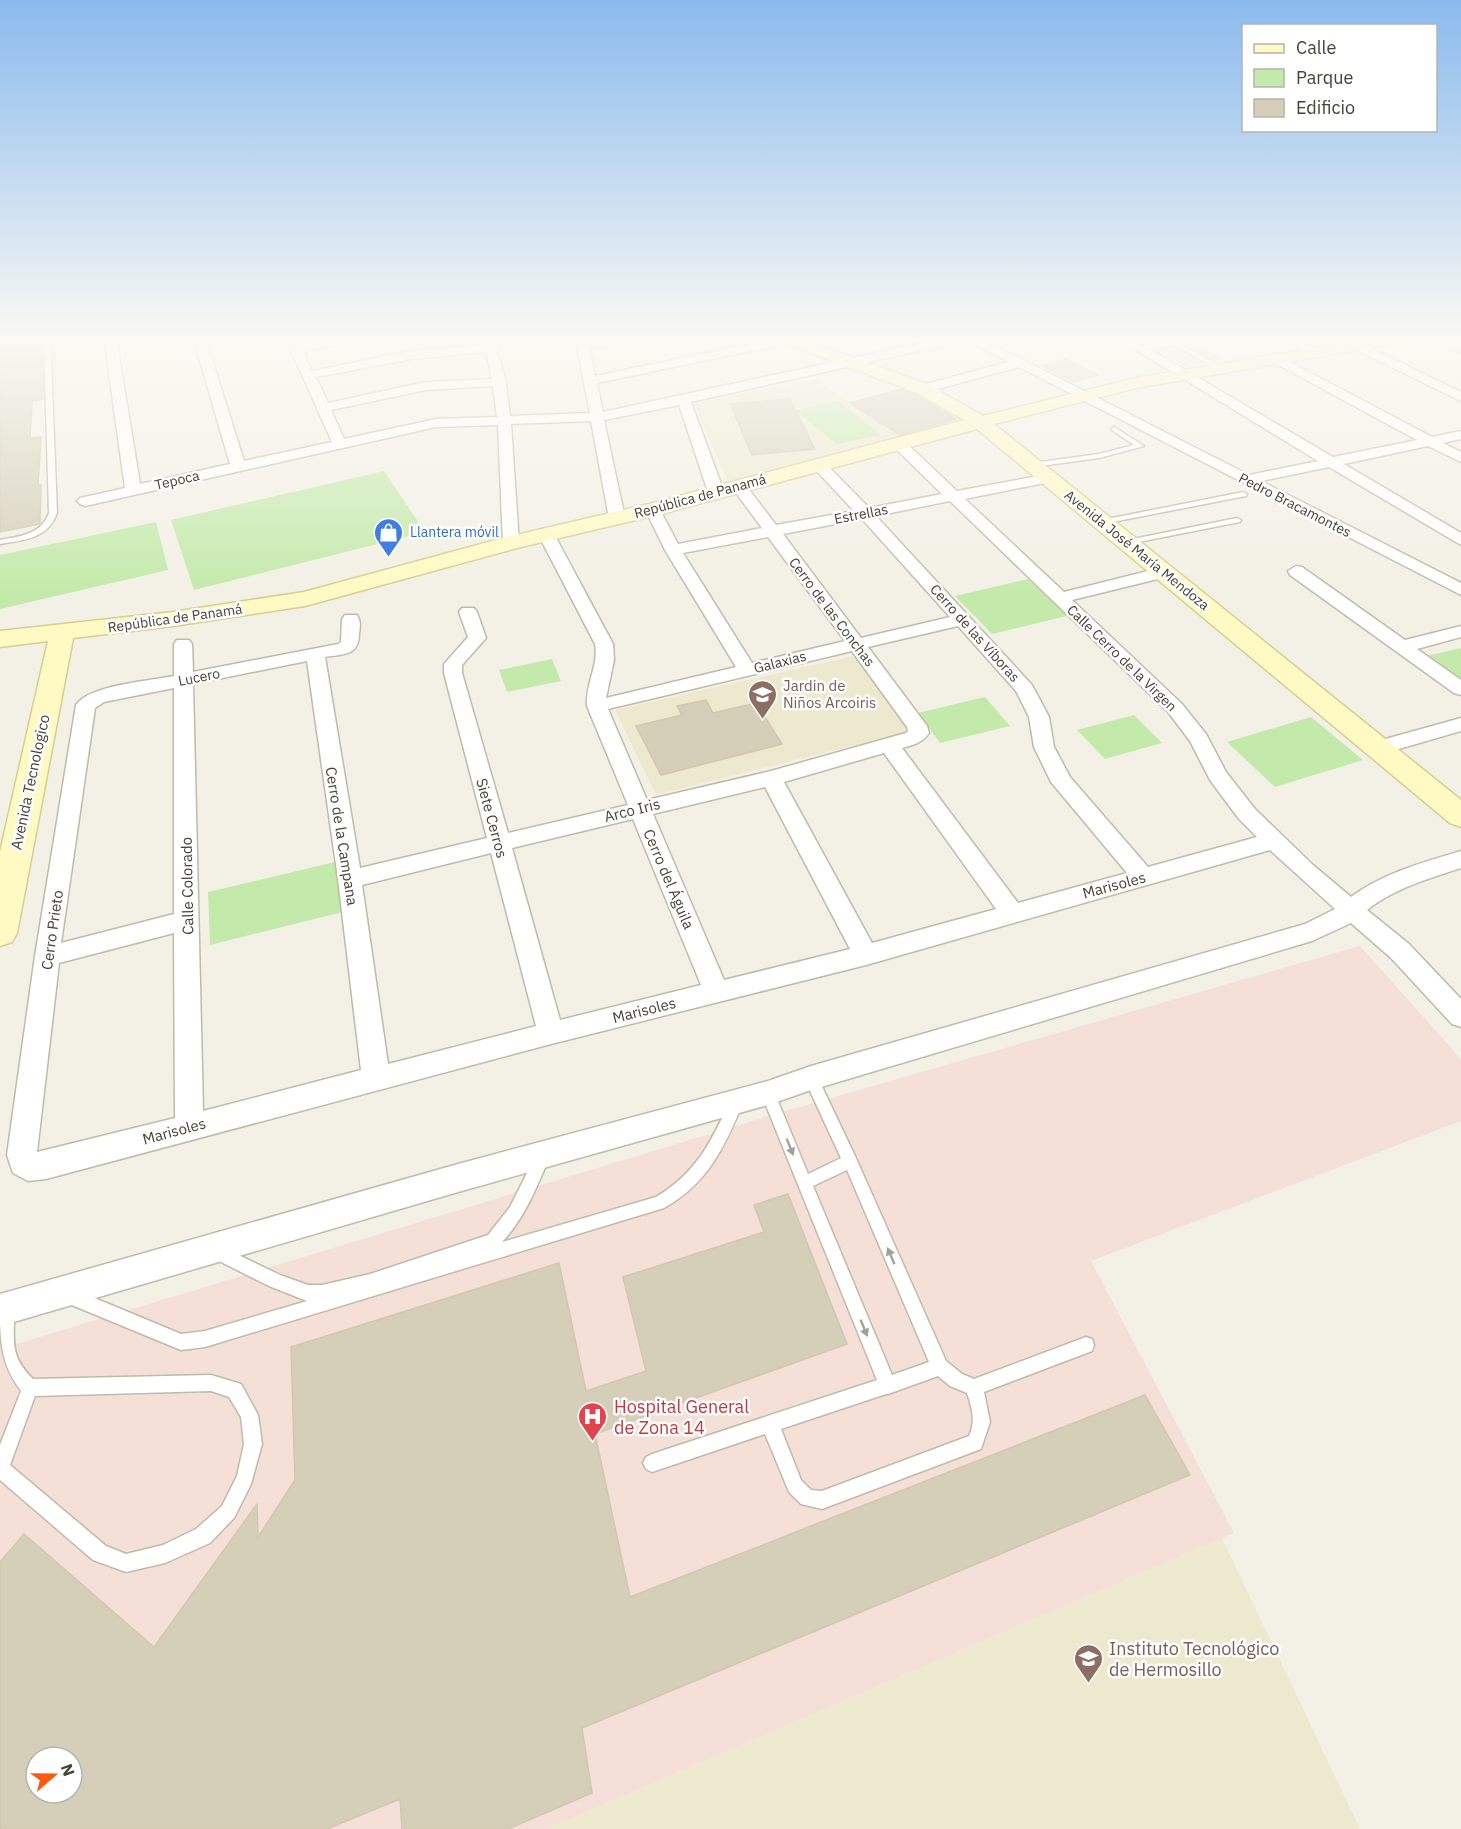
<svg xmlns="http://www.w3.org/2000/svg" width="1461" height="1829" font-family="'IBM Plex Sans',sans-serif">
<style>
.industrial{fill:#e5e2da}
.education{fill:#ede9ce}
.medical{fill:#f5e0d7;fill-rule:evenodd}
.green{fill:#c4eaab}
.parking{fill:#e4e2dd}
.building{fill:#d5cfba;stroke:#d1c8ad;stroke-width:1.5;fill-rule:evenodd}
.lines{fill:none;stroke-linecap:round;stroke-linejoin:round}
.lane-casing{stroke:#bfbba7;stroke-width:3}
.street-casing{stroke:#bfbba7;stroke-width:3}
.secondary-casing{stroke:#d6ce92;stroke-width:3}
.lane{fill:#fff;fill-rule:evenodd}
.street{fill:#fff;fill-rule:evenodd}
.secondary{fill:#fffac3;fill-rule:evenodd}
.oneway{fill:#a2a09a}
.labels{text-anchor:middle;dominant-baseline:central;stroke-width:5;stroke-linejoin:round;paint-order:stroke}
.far-street-label{font-size:14px;fill:#464234;stroke:#fff}
.far-shop-label{font-size:14px;fill:#366cbe;stroke:#fff;text-anchor:start}
.education-label{font-size:15px;fill:#785e54;stroke:#fff;text-anchor:start}
.street-label{font-size:15px;fill:#464234;stroke:#fff}
.near-health-label{font-size:18px;fill:#be3a42;stroke:#fff;text-anchor:start}
.near-education-label{font-size:18px;fill:#785e54;stroke:#fff;text-anchor:start}
</style>
<rect width="100%" height="100%" fill="#f3f1e5"/>
<!-- industrial -->
<path class="industrial" d="M0,337H60L56,354V395L0,404Z"/>
<!-- education -->
<path class="education" d="M813,379L901,435L728,481L694,404Z
M854,656L912,731L656,795L615,710Z
M1222,1538L1360,1829H547Z"/>
<!-- medical -->
<path class="medical" d="M1360,946L1461,1059V1121L1091,1261L1234,1533L547,1829H0V1349L782,1112ZM36,1757H72V1793H36Z"/>
<!-- green -->
<path class="green" d="M838,401L881,435L837,444L795,410Z
M384,471L425,532L194,590L171,520Z
M156,522L168,570L0,609V555Z
M1028,579L1067,616L992,634L955,596Z
M1461,648V685L1422,657Z
M552,659L561,681L507,692L499,670Z
M985,697L1010,726L940,743L918,713Z
M1134,715L1162,743L1105,759L1077,730Z
M1311,717L1363,760L1275,787L1227,742Z
M335,862L343,912L210,945L208,892Z"/>
<!-- parking -->
<path class="parking" d="M1135,337H1151L1158,340L1184,337L1224,359L1184,366Z"/>
<!-- building -->
<path class="building" d="M42,343L44,399L32,401L30,438L41,437L38,485H41L40,524L0,532V349Z
M1066,359L1098,375L1073,382L1042,366Z
M901,389L914,394L956,419L900,435L850,403Z
M790,399L815,449L752,455L730,404Z
M706,700L713,713L756,703L782,744L661,775L636,726L682,715L677,706Z
M788,1194L847,1344L595,1434L630,1597L1145,1395L1190,1475L582,1728L592,1793L508,1829H402L400,1799L327,1829H0V1562L24,1534L154,1647L257,1504L258,1537L295,1480L291,1347L559,1263L586,1391L646,1371L623,1277L764,1232L754,1205ZM36,1757H72V1793H36Z"/>
<g class="lines">
<defs>
<path id="lane" d="M44,337H50L57,513C48,539 24,540 0,544V540C20,536 41,535 49,513Z
M1177,342L1221,367L1222,368L1217,369L1176,346L1138,349L1135,347Z
M1114,427L1144,446L1099,458L1033,467L1029,465L1033,463L1099,454L1134,445L1112,430L1111,429Z
M1243,492L1247,494L1246,496L1102,524L1098,522L1102,520Z
M1237,518L1241,520L1240,522L1128,544L1124,542L1128,540Z
M811,1072L816,1074L855,1156L946,1361L962,1374L974,1379L1086,1337L1092,1339L1094,1345L1092,1351L984,1392L990,1422L981,1449L822,1509L801,1504L789,1492L765,1434L652,1472L646,1469L643,1463L646,1457L652,1454L877,1380L761,1093L763,1089L768,1087L773,1089L808,1174L841,1158L804,1078L806,1074ZM847,1170L929,1362L892,1375L813,1186ZM938,1376L950,1386L967,1393C972,1408 976,1421 969,1436L822,1491L811,1490L801,1480L781,1429L886,1394H888Z
M736,1097L741,1099L743,1103C724,1148 708,1183 664,1208L205,1347L181,1350L62,1301L60,1295L62,1289L68,1287L181,1334L205,1331L307,1301L269,1286L211,1257L208,1252L211,1247L216,1244L280,1275L308,1285H322L370,1274L488,1235L510,1207L538,1151L543,1149L548,1151L550,1156C537,1186 525,1218 502,1242L656,1197C697,1173 712,1140 731,1099Z
M6,1301L12,1303C14,1310 14,1315 14,1322C13,1349 14,1360 33,1379L211,1375L241,1384L258,1415L262,1444L251,1484L234,1518L210,1543L165,1563L126,1572L93,1560L0,1480V1445L21,1391C0,1363 0,1340 0,1304ZM211,1391L229,1397L241,1417L244,1444L237,1476L222,1506L196,1529L163,1545L126,1554L106,1546L10,1465L35,1396Z"/>
<path id="street" d="M104,337H116L140,484L230,464L193,337H205L244,461L332,442L285,337H297L300,343L339,337H364L358,341L303,350L312,371L412,351L483,345L479,337H491L499,348L497,351L505,377L510,416L590,413L577,347L569,337H581L586,342L616,337H639L633,341L590,348L595,376L784,337H805L799,341L597,383L603,412L949,337H978L1249,475L1318,461L1115,337H1129L1333,457L1417,440L1271,361L1269,358L1271,355L1275,354L1432,437L1461,431V439L1443,443L1461,452V462L1428,446L1344,464L1461,533V545L1329,467L1261,481L1461,583V595L1019,367L923,393L918,392L917,389L918,386L1009,362L966,340L691,402L724,492L716,497L708,492L679,405L604,420L625,518L617,523L609,518L591,421L511,424L519,543L511,548L503,543L498,425L436,427L85,506L80,504L77,501L80,498L125,488ZM486,352L492,379L426,382L328,403L316,377L412,359ZM493,386L497,417L436,419L344,439L331,410L426,390Z
M1281,337H1295L1321,352L1319,355H1311Z
M1430,337H1445L1461,344V352Z
M1356,341L1461,392V401L1352,348L1350,345Z
M899,440L904,441L957,491L1049,474L1054,475L1056,478L1054,481L965,499L1064,592L1164,567L1170,568L1172,572L1170,576L1072,600L1182,704L1206,734L1226,772L1255,809L1313,865L1351,897C1383,873 1424,862 1461,851V868C1428,879 1395,888 1367,910L1409,944L1461,999V1027L1452,1024L1391,958L1351,923L1312,941L811,1090L768,1105L458,1192L0,1326V1294L458,1164L768,1081L811,1066L1305,924L1335,909L1270,850L866,965L551,1044L46,1179L28,1181L13,1173L7,1155L35,956L76,705C89,685 150,681 174,676V644L177,640H189L192,644L193,672L338,644L341,642L342,619L345,615H357C361,621 360,627 359,634C359,656 343,654 325,657L360,868L487,838L444,673V664L468,637L459,612L462,608H474L477,612L486,638L462,665V673L508,833L628,805L587,706C585,684 599,666 595,644L538,534L540,531L546,529L554,534L613,644L614,660L606,698L736,667L665,550L645,509L648,506H658L678,544L762,528L731,486L739,481L744,483L776,525L854,511L814,468L812,465L814,462H824L869,508L942,494L894,447L892,444L894,441ZM950,501L1168,712L1190,741L1210,780L1239,819L1257,837L1148,867L1070,777L1054,747L1049,717L1032,685L876,516ZM862,519L950,617L861,638L783,534ZM768,537L845,641L752,663L683,553ZM958,626L1016,691L1029,717L1034,747L1051,782L1127,873L1018,903L902,748C913,745 922,743 929,733L927,726L868,647ZM852,651L907,727L908,731L906,733L771,771L647,800L608,709ZM307,661L338,879L361,1070L203,1111L193,684ZM174,688V914L61,943L95,708L104,702ZM884,753L996,909L872,943L784,782ZM765,787L850,949L724,980L653,814ZM633,819L701,985L560,1020L512,848ZM491,853L536,1026L388,1064L362,885ZM174,933L175,1118L37,1152L59,963Z
M1296,566L1302,567L1405,640L1461,626V637L1417,649L1461,680V695L1454,693L1290,575L1288,571Z
M1461,718V731L1378,755L1371,753L1368,748L1371,743Z"/>
<path id="secondary" d="M775,337H797L929,385L983,416L1136,378L1379,337H1413L1411,340L1405,342L1136,388L994,424L1461,800V827L1450,823L977,429L661,514L517,548L305,606L173,626L73,638L17,933L12,942L0,946V852L48,641L0,647V631L173,612L304,592L503,538L649,504L964,420L917,393L777,340Z"/>
</defs>
<!-- lane casing -->
<use href="#lane" class="lane-casing"/>
<!-- street casing -->
<use href="#street" class="street-casing"/>
<!-- secondary casing -->
<use href="#secondary" class="secondary-casing"/>
<!-- lane -->
<use href="#lane" class="lane"/>
<!-- street -->
<use href="#street" class="street"/>
<!-- secondary -->
<use href="#secondary" class="secondary"/>
</g>
<!-- one-way arrows -->
<defs><path id="oneway-solid" d="M-6-.8H1V-3.2L6.5 0L1 3.2V.8H-6Z" transform="scale(1.5)"/></defs>
<g class="oneway">
<use href="#oneway-solid" transform="translate(790 1147) rotate(68)"/>
<use href="#oneway-solid" transform="translate(891 1256) rotate(-113)"/>
<use href="#oneway-solid" transform="translate(864 1328) rotate(68)"/>
</g>
<!-- sky -->
<linearGradient id="sky" x2="0" y2="1"><stop stop-color="#8abaed"/><stop offset="0.57" stop-color="#faf9f3"/><stop offset="1" stop-color="#faf9f3" stop-opacity="0"/></linearGradient>
<rect width="1461" height="593" fill="url(#sky)"/>
<!-- icons -->
<defs>
<symbol id="shop-pin" viewBox="-11 -11 22 30"><path d="M0 17L-7.5 6A9.5 9.5 0 1 1 7.5 6Z" fill="#3f7fe0" stroke="#fff"/><path d="M-5-2.5h2.3a2.7 3.5 0 0 1 5.4 0H5L5.5 6h-11ZM-1.5-2.5h3a1.5 2.3 0 0 0-3 0Z" fill="#fff"/></symbol>
<symbol id="school-pin" viewBox="-11 -11 22 30"><path d="M0 17L-7.5 6A9.5 9.5 0 1 1 7.5 6Z" fill="#8d6e63" stroke="#fff"/><path d="M0-5L7-2L0 1L-7-2ZM-4 1L0 2.5L4 1V4Q0 6-4 4Z" fill="#fff"/></symbol>
<symbol id="hospital-pin" viewBox="-11 -11 22 30"><path d="M0 17L-7.5 6A9.5 9.5 0 1 1 7.5 6Z" fill="#e0444e" stroke="#fff"/><path d="M-5-5h3v3.5h4V-5h3V5h-3V1.5h-4V5h-3Z" fill="#fff"/></symbol>
<symbol id="university-pin" viewBox="-11 -11 22 30"><path d="M0 17L-7.5 6A9.5 9.5 0 1 1 7.5 6Z" fill="#8d6e63" stroke="#fff"/><path d="M0-5L7-2L0 1L-7-2ZM-4 1L0 2.5L4 1V4Q0 6-4 4Z" fill="#fff"/></symbol>
</defs>
<g fill-rule="evenodd">
<use href="#shop-pin" x="372" y="516" width="33" height="45"/>
<use href="#school-pin" x="746" y="678" width="33" height="45"/>
<use href="#hospital-pin" x="576" y="1400" width="33" height="45"/>
<use href="#university-pin" x="1072" y="1642" width="33" height="45"/>
</g>
<g class="labels">
<!-- far-street labels -->
<g class="far-street-label">
<text transform="translate(177 480) rotate(-13)">Tepoca</text>
<text transform="translate(700 496) rotate(-15)">República de Panamá</text>
<text transform="translate(1295 505) rotate(27)">Pedro Bracamontes</text>
<text transform="translate(861 514) rotate(-11)">Estrellas</text>
<text transform="translate(1137 550) rotate(39)">Avenida José María Mendoza</text>
<text transform="translate(832 612) rotate(53)">Cerro de las Conchas</text>
<text transform="translate(175 618) rotate(-8)">República de Panamá</text>
<text transform="translate(975 633) rotate(48)">Cerro de las Víboras</text>
<text transform="translate(1122 658) rotate(44)">Calle Cerro de la Virgen</text>
<text transform="translate(780 662) rotate(-14)">Galaxias</text>
<text transform="translate(199 677) rotate(-11)">Lucero</text>
</g>
<!-- far-shop labels -->
<g class="far-shop-label">
<text x="410" y="532">Llantera móvil</text>
</g>
<!-- education labels -->
<g class="education-label">
<text x="783" y="685">Jardin de<tspan x="783" dy="17">Niños Arcoiris</tspan></text>
</g>
<!-- street labels -->
<g class="street-label">
<text transform="translate(30 782) rotate(-78)">Avenida Tecnologico</text>
<text transform="translate(632 810) rotate(-14)">Arco Iris</text>
<text transform="translate(492 818) rotate(75)">Siete Cerros</text>
<text transform="translate(342 836) rotate(81)">Cerro de la Campana</text>
<text transform="translate(669 879) rotate(67)">Cerro del Águila</text>
<text transform="translate(1114 885) rotate(-15)">Marisoles</text>
<text transform="translate(187 886) rotate(-91)">Calle Colorado</text>
<text transform="translate(52 930) rotate(-82)">Cerro Prieto</text>
<text transform="translate(644 1010) rotate(-14)">Marisoles</text>
<text transform="translate(174 1131) rotate(-15)">Marisoles</text>
</g>
<!-- near-health labels -->
<g class="near-health-label">
<text x="614" y="1406">Hospital General<tspan x="614" dy="21">de Zona 14</tspan></text>
</g>
<!-- near-education labels -->
<g class="near-education-label">
<text x="1109" y="1648">Instituto Tecnológico<tspan x="1109" dy="21">de Hermosillo</tspan></text>
</g>
</g>
<!-- legend -->
<rect x="1242" y="24" width="195" height="108" fill="#ffffff" stroke="#b5b3ae" stroke-width="1.5"/>
<rect x="1254" y="44" width="30" height="9" fill="#fffac3" stroke="#b5b3ae" stroke-width="1.5"/>
<text x="1296" y="54" font-size="18" fill="#464234">Calle</text>
<rect x="1254" y="69" width="30" height="18" fill="#c4eaab" stroke="#b5b3ae" stroke-width="1.5"/>
<text x="1296" y="84" font-size="18" fill="#464234">Parque</text>
<rect x="1254" y="99" width="30" height="18" fill="#d5cfba" stroke="#b5b3ae" stroke-width="1.5"/>
<text x="1296" y="114" font-size="18" fill="#464234">Edificio</text>
<!-- north arrow -->
<g transform="translate(54 1775) rotate(70)"><circle r="28" fill="#ffffff" stroke="#b5b3ae" stroke-width="1.5"/>
<path d="M0-4.5L10 22L0 15L-10 22Z" fill="#ff5910"/>
<text y="-9" font-size="16" font-weight="bold" text-anchor="middle" fill="#464234">N</text>
</g>
</svg>
